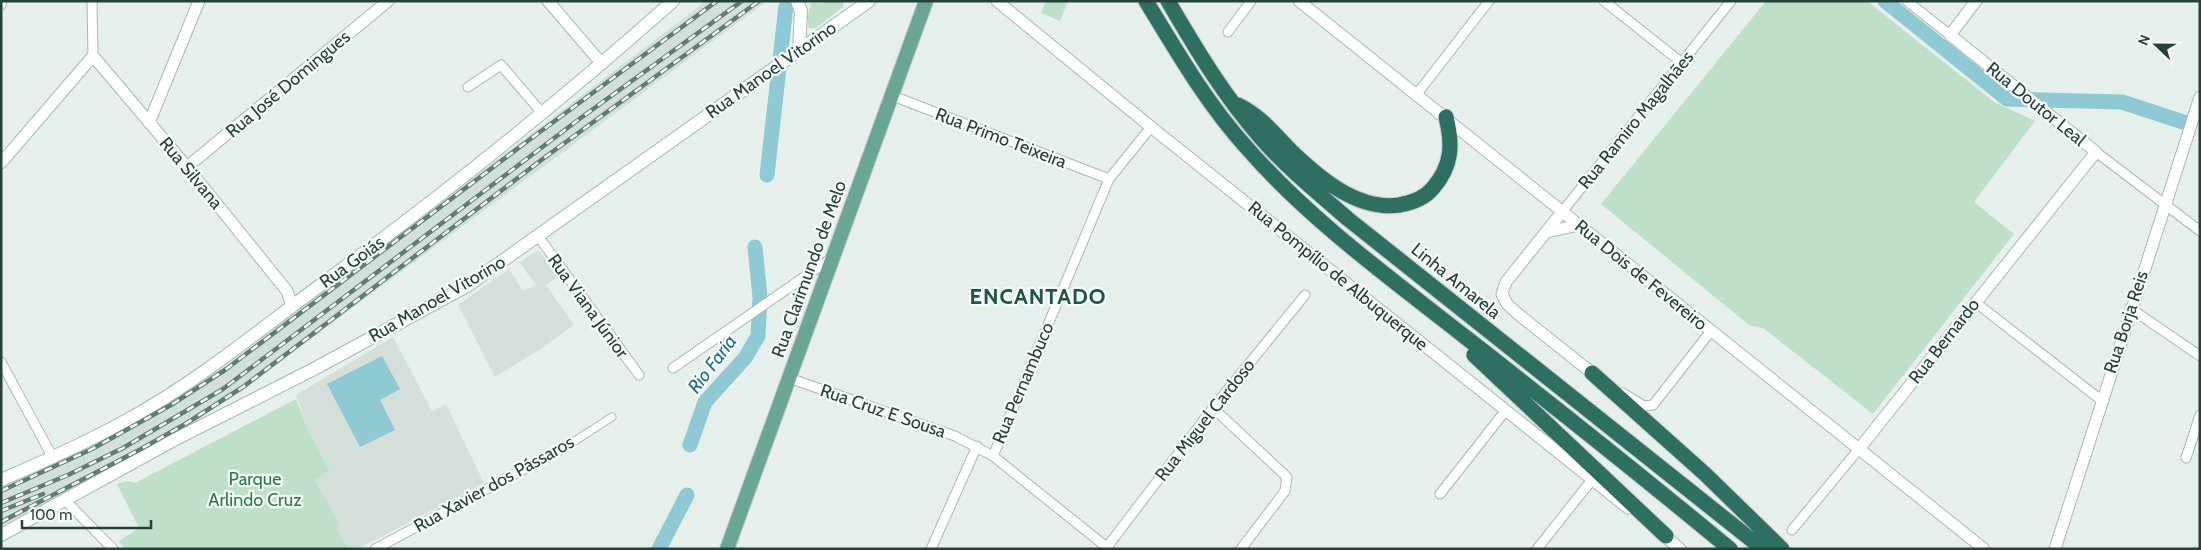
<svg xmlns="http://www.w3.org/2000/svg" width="2201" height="550" font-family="Cabin,sans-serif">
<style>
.built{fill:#d4dfda}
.green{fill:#bfe0c8}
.water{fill:#8ec9d4}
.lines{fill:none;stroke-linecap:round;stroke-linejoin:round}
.river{stroke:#8ec9d4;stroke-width:15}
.pedestrian-casing{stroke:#a8b8b2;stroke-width:9}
.minor-casing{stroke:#a8b8b2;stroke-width:11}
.tertiary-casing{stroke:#a8b8b2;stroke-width:13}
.secondary-casing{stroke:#a4bbb3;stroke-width:14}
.primary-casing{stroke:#c2cac8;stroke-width:16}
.motorway-casing{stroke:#c2cac8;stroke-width:17}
.pedestrian{stroke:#fff;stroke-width:7}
.minor{stroke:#fff;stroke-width:9}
.tertiary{stroke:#fff;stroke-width:11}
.secondary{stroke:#fff;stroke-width:12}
.primary{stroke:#6aa596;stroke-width:14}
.motorway{stroke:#2f6f62;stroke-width:15}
.rail-casing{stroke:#5f7d75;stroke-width:4.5}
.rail{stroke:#f7fbf9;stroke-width:2.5;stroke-dasharray:8;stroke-linecap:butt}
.labels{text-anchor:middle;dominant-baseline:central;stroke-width:4.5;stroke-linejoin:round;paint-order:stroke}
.street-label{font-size:18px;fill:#24423a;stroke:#f7fbf9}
.park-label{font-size:18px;fill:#2d7a4b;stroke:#f7fbf9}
.water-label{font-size:19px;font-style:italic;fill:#1c6f80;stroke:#f7fbf9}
.district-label{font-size:22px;font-weight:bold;letter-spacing:1px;fill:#1f5548;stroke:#f7fbf9}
</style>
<rect width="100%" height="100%" fill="#e6efeb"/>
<!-- built -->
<path class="built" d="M706,1H767L286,357L182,431L1,526V488L30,476L133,425L228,364Z
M537,251L540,252L559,276L546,285L574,325L539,350L495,377L458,305L509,269L523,291L536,285L519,262Z
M393,337L432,411L446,404L484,483L358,549H348L335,528L339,525L314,480L330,470L309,432L296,395Z"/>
<!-- green -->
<path class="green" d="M843,1V7L817,27L813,29L809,28L807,18L811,3Z
M1046,1H1068L1060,21L1041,13Z
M1766,1H1867L1994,102L2035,121L1974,202L2014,234L1873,414L1763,328L1749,325L1601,204Z
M296,399L309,432L330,471L315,480L340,526L336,528L348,549H125L119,541L139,528L117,484L126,481L135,483Z"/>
<!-- water -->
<path class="water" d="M382,356L400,389L380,400L395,430L360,447L327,384Z"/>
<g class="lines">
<!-- river -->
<path class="river" d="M1885,1L2007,99L2122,102L2183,122
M767,175L786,6
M690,445L705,402L745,358L758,336L760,297L755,247
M659,549L687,495"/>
<defs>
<path id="pedestrian" d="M567,446L612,417"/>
<path id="minor" d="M92,1L93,56
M1604,1L1682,63
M1907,1L1950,35
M1,5L2,1
M1228,32L1251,1
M468,87L501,65L542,113
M1417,94L1489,1
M893,96L1109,179
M2096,152L2200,231
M1562,212L1731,1
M538,236L639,375
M1975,302L2101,400
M2130,308L2200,356
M1,362L53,458
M673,368L833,257
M789,378L955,436L993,456L1109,549
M1623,393L1644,406L1653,405L1711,331
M1213,408L1287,477L1285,491L1241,549
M993,456L1109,179L1151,127
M2186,458L2200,415
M1440,494L1506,410
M66,501L113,549
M1792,530L1859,449
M1107,547L1213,408L1305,295
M375,549L567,446
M931,549L977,446
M1537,549L1591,481"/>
<path id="tertiary" d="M548,1L602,64
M997,1L1151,127L1628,508
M1299,1L1984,549
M149,123L199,1
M1,163L93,56L187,167L287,291L292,306
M187,167L388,1
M1562,212L1506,282L1502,294L1507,304L1518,314L1592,373
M1547,232L1579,225
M1859,449L2096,152L1950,35L1976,1
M1660,532L1680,549
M2055,549L2200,97"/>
<path id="secondary" d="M797,1L801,11L799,51
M1,480C45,461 88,442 129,419C200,380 264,326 330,278C448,191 563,99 673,1
M1,535L170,442L312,370L467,286L869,1"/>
<path id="primary" d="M727,549L926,1"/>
<path id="motorway" d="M1146,1C1177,52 1207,104 1247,148C1310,220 1389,277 1464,336C1554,406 1643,477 1730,549
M1168,1C1196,49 1224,96 1261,138C1287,168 1318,193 1348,219L1763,549
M1238,105C1259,115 1274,133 1290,150C1318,177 1357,211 1399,205C1411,203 1425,198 1433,188C1452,166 1453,145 1446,117
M1474,355L1666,536
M1592,373L1705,474L1782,549"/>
</defs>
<!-- pedestrian casing -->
<use href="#pedestrian" class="pedestrian-casing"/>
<!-- minor casing -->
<use href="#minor" class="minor-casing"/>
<!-- tertiary casing -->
<use href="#tertiary" class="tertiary-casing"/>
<!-- secondary casing -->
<use href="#secondary" class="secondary-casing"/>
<!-- primary casing -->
<use href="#primary" class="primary-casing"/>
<!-- motorway casing -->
<use href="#motorway" class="motorway-casing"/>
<!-- pedestrian -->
<use href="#pedestrian" class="pedestrian"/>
<!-- minor -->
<use href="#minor" class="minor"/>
<!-- tertiary -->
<use href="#tertiary" class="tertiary"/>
<!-- secondary -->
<use href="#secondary" class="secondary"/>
<!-- primary -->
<use href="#primary" class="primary"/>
<!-- motorway -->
<use href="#motorway" class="motorway"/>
<defs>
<path id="rail" d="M1,491L92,449L171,405L225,370L525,143L717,1
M1,503L68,475L123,448L223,389L578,120L742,1
M1,511L43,494
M1,522L141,449L187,423L243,387L544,158L759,1"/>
</defs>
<!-- rail casing -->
<use href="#rail" class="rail-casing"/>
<!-- rail -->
<use href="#rail" class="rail"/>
</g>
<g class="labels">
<!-- street labels -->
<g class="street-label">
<text transform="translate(771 70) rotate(-35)">Rua Manoel Vitorino</text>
<text transform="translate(288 84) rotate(-40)">Rua José Domingues</text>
<text transform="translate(2036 104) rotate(39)">Rua Doutor Leal</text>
<text transform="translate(1636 120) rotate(-51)">Rua Ramiro Magalhães</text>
<text transform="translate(1001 138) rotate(21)">Rua Primo Teixeira</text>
<text transform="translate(191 173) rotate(50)">Rua Silvana</text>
<text transform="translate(352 262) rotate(-36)">Rua Goiás</text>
<text transform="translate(809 269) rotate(-70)">Rua Clarimundo de Melo</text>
<text transform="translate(1641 275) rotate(39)">Rua Dois de Fevereiro</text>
<text transform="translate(1338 276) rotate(39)">Rua Pompílio de Albuquerque</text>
<text transform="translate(1456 281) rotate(39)">Linha Amarela</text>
<text transform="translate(437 299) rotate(-30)">Rua Manoel Vitorino</text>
<text transform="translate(588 306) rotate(54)">Rua Viana Júnior</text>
<text transform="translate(2126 322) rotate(-72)">Rua Borja Reis</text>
<text transform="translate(1944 341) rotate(-52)">Rua Bernardo</text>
<text transform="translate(1023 383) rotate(-67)">Rua Pernambuco</text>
<text transform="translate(883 411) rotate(19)">Rua Cruz E Sousa</text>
<text transform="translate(1205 420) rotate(-52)">Rua Miguel Cardoso</text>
<text transform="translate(494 484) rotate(-29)">Rua Xavier dos Pássaros</text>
</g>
<!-- park labels -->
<g class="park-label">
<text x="255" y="479">Parque<tspan x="255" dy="21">Arlindo Cruz</tspan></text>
</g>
<!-- water labels -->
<g class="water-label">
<text transform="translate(712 364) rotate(-53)">Rio Faria</text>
</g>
<!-- district labels -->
<g class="district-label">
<text x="1038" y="296">ENCANTADO</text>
</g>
</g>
<!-- border -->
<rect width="2201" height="550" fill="none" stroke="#24423a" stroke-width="5"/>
<!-- north arrow -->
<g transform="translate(2156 45) rotate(292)" stroke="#f7fbf9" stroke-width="4" paint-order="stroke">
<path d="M0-4L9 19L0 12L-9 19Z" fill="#24423a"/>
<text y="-8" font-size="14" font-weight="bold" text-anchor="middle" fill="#24423a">N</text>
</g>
<!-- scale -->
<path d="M22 520v8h129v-8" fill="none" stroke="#24423a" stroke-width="2.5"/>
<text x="30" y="520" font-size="15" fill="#24423a" stroke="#f7fbf9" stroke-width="4" paint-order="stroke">100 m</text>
</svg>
